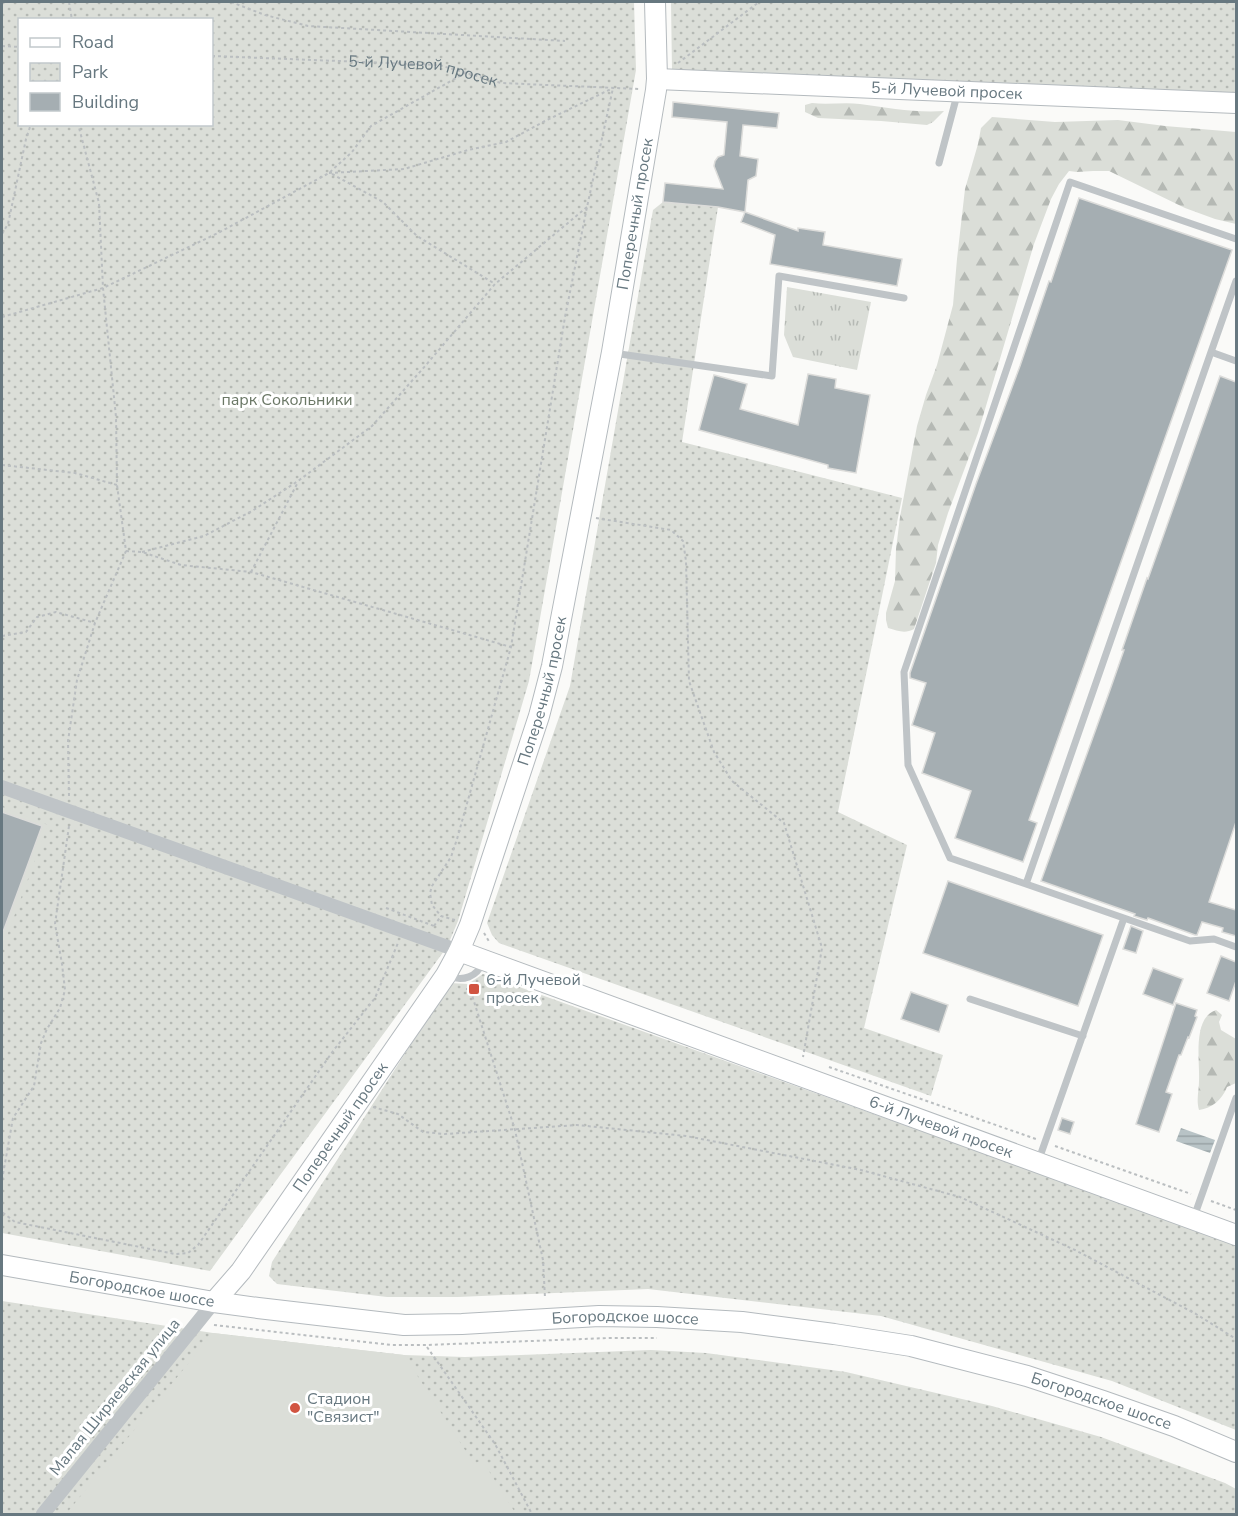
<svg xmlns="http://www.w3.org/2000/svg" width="1238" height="1516" font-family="'Nunito Sans',sans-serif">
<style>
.grass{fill:url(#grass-tufts)}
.forest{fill:url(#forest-firs)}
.park{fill:url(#park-dots);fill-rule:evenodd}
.garden{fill:#dbded8}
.water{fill:url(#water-rules)}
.building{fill:#a5aeb2;stroke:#dcdcda;stroke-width:1.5}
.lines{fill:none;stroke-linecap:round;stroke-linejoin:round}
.secondary-casing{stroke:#b4babe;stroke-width:22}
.path{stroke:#babec0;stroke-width:2;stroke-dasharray:3 3;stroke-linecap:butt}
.lane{stroke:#bfc4c7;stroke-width:7}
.street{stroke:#bfc4c7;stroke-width:14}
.secondary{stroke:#fff;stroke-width:20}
.poi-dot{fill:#d15441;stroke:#fff;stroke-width:2}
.labels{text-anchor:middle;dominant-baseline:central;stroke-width:6;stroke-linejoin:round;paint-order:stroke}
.street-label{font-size:16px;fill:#677880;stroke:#fff}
.park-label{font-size:16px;fill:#6b7866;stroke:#fff}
.poi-label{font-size:16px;fill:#677880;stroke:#fff;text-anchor:start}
</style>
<defs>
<pattern id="grass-tufts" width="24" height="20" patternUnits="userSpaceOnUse" patternTransform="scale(1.5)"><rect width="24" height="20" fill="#dbded8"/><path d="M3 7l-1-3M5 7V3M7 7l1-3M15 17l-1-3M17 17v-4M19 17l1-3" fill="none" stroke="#b5b9b4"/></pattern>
<pattern id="forest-firs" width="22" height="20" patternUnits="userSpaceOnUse" patternTransform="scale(1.5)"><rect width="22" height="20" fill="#dbded8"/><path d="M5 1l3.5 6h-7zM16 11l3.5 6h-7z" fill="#b5b9b4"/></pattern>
<pattern id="park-dots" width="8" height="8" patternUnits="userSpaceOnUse" patternTransform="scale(1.5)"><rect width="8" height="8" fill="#dbded8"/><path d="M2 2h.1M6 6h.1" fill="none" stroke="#b5b9b4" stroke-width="1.8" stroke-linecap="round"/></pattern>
<pattern id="water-rules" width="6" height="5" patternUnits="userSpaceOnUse" patternTransform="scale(1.5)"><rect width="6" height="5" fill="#b8c3c6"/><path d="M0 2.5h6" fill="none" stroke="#99a3a6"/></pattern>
</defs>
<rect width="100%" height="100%" fill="#fafaf8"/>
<!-- grass -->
<path class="grass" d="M787,287L871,302L857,370L793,357L784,335Z"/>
<!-- forest -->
<path class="forest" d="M812,103C828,105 844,102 860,104C888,108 916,113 944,111L933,122L927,125L881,121L818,118L805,112V105Z
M992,117L1055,122L1118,120L1165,126L1236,132V224L1215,219L1185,208L1109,171H1093L1077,172L1069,171L1059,184L1051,199L1034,244L978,433L948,513L938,545L936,563L914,629C905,634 898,631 888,628L886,620V613L895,581L896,549L900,517L917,426L926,395L937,365L953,305L957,259L965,189L978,144L981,128Z
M1216,1010L1222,1015L1219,1022L1221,1030L1236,1039V1083L1227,1087C1222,1100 1212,1108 1199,1110C1196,1100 1199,1091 1199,1081C1200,1061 1192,1018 1216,1010Z"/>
<!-- park -->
<path class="park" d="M2,2H634L636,70L529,681L458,921L447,947L210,1271L2,1233ZM20,20H212V124H20Z
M671,2H1236V97L672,71Z
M663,202L718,207L682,442L902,498L838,812L907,845L864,1028L943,1055L931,1096L499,943L492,935L487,923L570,686L653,210Z
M483,974L1236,1244V1430L1112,1381L881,1316L648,1289L458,1297H387L277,1284L269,1276L272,1262L450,983L468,984Z
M2,1301L213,1333L404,1355L465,1357L651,1350L706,1353L846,1372L992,1406L1101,1437L1225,1483L1236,1489V1514H2Z"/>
<!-- garden -->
<path class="garden" d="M2,807L48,825L2,949Z
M213,1333L404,1355L474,1464L482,1460L516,1514H66Z"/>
<!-- water -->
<path class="water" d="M1181,1128L1215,1140L1210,1153L1176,1141Z"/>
<!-- building -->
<path class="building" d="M673,102L779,113L777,128L743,125L740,156L758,159L756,176L748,180L745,212L718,207L663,202L665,183L723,189L714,166L715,161L718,157L724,155L727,122L672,117Z
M1079,198L1232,250L1029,820L1037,823L1023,862L955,838L971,791L922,773L935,733L912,725L926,683L910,678V673L976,484L1020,366L1049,281L1051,282Z
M745,212L798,231V228L825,232L823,245L902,259L897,286L770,264L775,235L741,222Z
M808,374L836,379L835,388L870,395L856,473L828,468V465L699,430L714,375L747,384L740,409L798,425Z
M1220,376L1236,382V822L1209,902L1236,910V936L1222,932L1223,928L1202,922L1197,935H1195L1148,918L1147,920L1134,916L1135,914L1041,881L1110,690L1124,650H1122L1147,578L1148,579Z
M2,812L42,826L3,932H2Z
M948,881L1103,935L1078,1006L923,953Z
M1131,926L1143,931L1136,953L1123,949Z
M1221,956L1236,962V981L1229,1001L1207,993Z
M1153,968L1183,979L1173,1005L1143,994Z
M911,992L948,1005L939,1032L901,1019Z
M1176,1003L1197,1010L1195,1016L1197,1017L1189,1038L1188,1037L1181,1055H1179L1166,1092L1172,1094L1159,1132L1136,1124Z
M1062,1118L1074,1122L1070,1134L1058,1130Z"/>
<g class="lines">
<defs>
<g id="secondary">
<path id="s2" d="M657,79L1236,103"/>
<path id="s3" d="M459,951L1236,1235"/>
<path id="s4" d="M2,1265L214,1302L258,1308L404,1325L462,1324L599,1316L657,1317L742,1322L834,1334L911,1346L1027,1376L1103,1401L1174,1426L1236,1452"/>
<path id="s5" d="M214,1302L241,1271L446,975L459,951L470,925L539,716L552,666L612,352L656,90L657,79L655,2"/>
</g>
</defs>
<!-- secondary casing -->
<use href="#secondary" class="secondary-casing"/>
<!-- path -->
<g class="path">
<path d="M69,2L72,20"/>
<path d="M231,2L265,15L308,26L565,41"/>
<path d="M2,46L20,47"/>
<path id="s1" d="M212,56L439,65L501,83L640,89"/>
<path d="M678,63L759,2"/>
<path d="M329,173L404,169L468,150L506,142L545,121L613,88"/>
<path d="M332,174L383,202L417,236L495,284"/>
<path d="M2,234L8,224L26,139L31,124"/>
<path d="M2,317L103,288L218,233L329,173L352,152L371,126L465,73"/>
<path d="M2,465L75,473L117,485L116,417L103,288L99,203L78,124"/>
<path d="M596,518L671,530L683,541L686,561L689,681L714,752L732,781L784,823L822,948L803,1057"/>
<path d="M126,551L142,552L181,565L251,572L511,647"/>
<path d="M142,552L204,536L252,511L298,481L372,426L426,365L495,284L587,207"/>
<path d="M251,572L297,484"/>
<path d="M2,636L26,632L37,617L56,612L95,623"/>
<path d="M69,796L68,741L77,680L95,623L126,551L117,485"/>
<path d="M386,908L434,926"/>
<path d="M455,920L441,916L432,905L430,893L432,886L451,857L457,839L511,647L565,317L587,207L613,88"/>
<path d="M434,926L441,916"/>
<path d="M484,933L490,943"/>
<path d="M466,989H470L515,1130L543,1260L545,1298"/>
<path d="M829,1067L1036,1139"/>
<path d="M373,1107L398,1114L423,1132L445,1134L577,1125L686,1136L861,1170L960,1197L1075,1250L1196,1314L1236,1339"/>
<path d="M1055,1146L1191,1194"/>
<path d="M2,1180L13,1118L34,1086L41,1043L47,1029L60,1008L65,990L62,964L55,924L69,826"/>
<path d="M1211,1201L1236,1210"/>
<path d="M2,1207V1212L15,1222L175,1254L188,1253L198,1245L333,1051L375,998L398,943"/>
<path d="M214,1325L392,1345H426L609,1338H657"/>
<path d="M427,1347L495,1444L532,1514"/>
</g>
<!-- lane -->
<path class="lane" d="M939,163L957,95
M1211,352L1236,281
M613,353L772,376L779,276L904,298
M1236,361L1211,352L1026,884L1190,941L1214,939L1236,947
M1026,884L950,858L908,765L904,672L1070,182L1236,239
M448,976C463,982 477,977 483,962
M970,999L1083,1036
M1038,1162L1124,918
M1194,1217L1236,1098"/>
<!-- street -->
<path class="street" d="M2,787L459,951
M43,1514L214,1302"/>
<!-- secondary -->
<use href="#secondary" class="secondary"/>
</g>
<!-- markers -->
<g class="poi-dot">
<rect x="468" y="983" width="12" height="12" rx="3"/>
<circle cx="295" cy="1408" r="6"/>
</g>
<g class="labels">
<!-- street labels -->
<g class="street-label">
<text stroke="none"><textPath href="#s1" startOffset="212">5-й Лучевой просек</textPath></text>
<text stroke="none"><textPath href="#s2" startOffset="290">5-й Лучевой просек</textPath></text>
<text stroke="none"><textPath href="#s5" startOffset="1188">Поперечный просек</textPath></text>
<text stroke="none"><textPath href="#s5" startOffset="702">Поперечный просек</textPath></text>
<text stroke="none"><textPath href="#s5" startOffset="216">Поперечный просек</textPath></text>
<text stroke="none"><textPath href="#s3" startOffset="513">6-й Лучевой просек</textPath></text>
<text stroke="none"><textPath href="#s4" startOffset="142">Богородское шоссе</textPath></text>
<text stroke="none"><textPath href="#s4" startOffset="628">Богородское шоссе</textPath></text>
<text transform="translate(115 1397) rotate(-51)">Малая Ширяевская улица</text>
<text stroke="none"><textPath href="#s4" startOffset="1114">Богородское шоссе</textPath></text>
</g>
<!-- park labels -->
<g class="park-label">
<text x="287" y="400">парк Сокольники</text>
</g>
<!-- poi labels -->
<g class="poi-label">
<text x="486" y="980">6-й Лучевой<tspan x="486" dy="18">просек</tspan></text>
<text x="307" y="1399">Стадион<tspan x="307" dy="18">"Связист"</tspan></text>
</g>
</g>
<!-- border -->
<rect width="1238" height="1516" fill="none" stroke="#677880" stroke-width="6"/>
<!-- legend -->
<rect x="18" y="18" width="195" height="108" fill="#ffffff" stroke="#c2c9cc" stroke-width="1.5"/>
<rect x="30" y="38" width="30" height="9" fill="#ffffff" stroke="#c2c9cc" stroke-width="1.5"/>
<text x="72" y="48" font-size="18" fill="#677880">Road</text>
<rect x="30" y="63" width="30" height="18" fill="url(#park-dots)" stroke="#c2c9cc" stroke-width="1.5"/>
<text x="72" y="78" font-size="18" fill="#677880">Park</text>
<rect x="30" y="93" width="30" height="18" fill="#a5aeb2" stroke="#c2c9cc" stroke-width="1.5"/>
<text x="72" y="108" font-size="18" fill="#677880">Building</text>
</svg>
